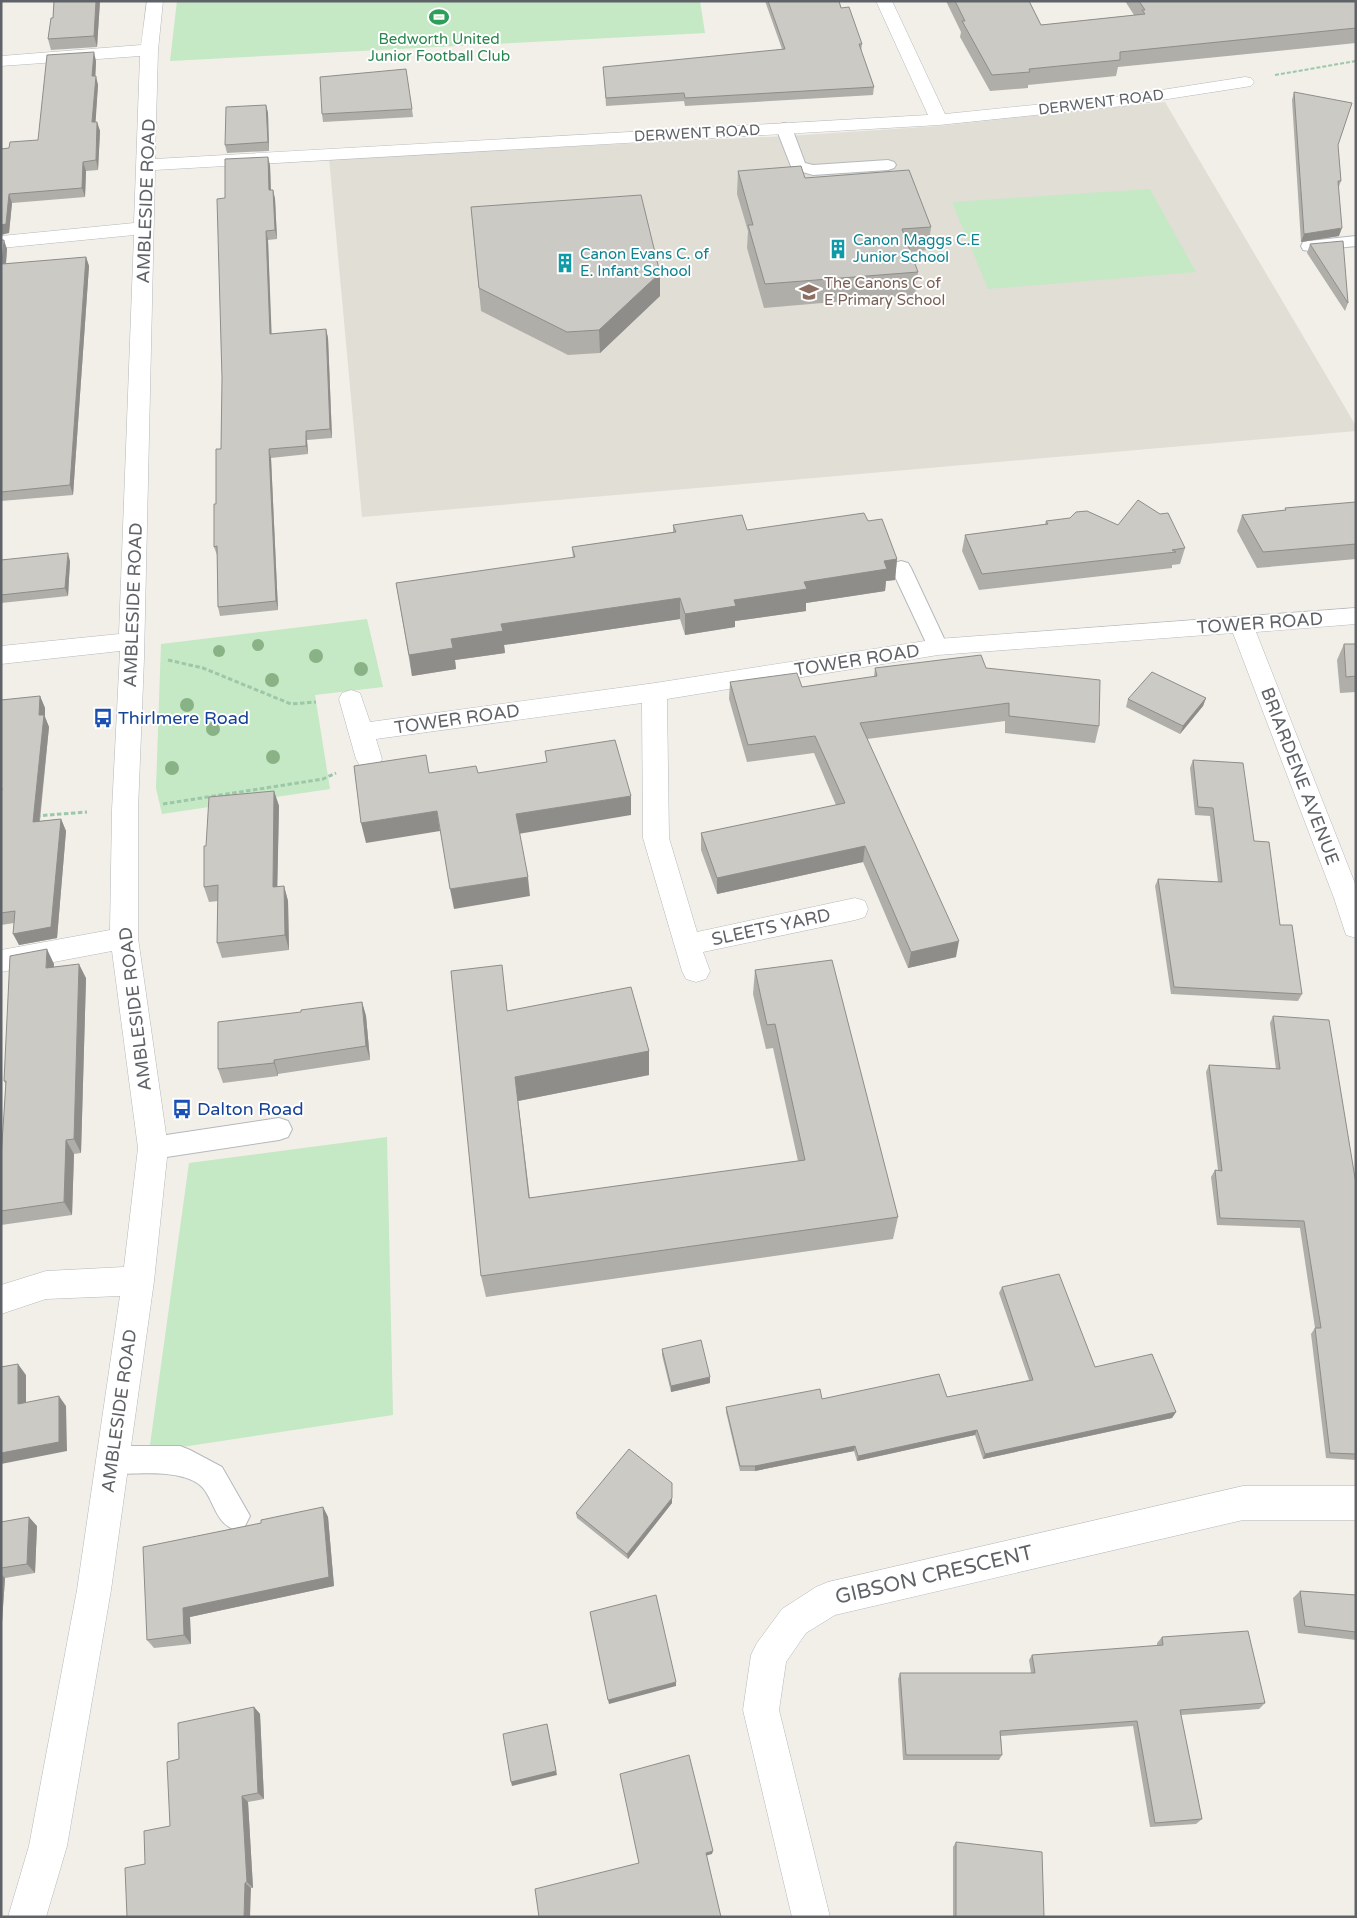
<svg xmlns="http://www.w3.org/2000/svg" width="1357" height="1918" font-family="'Varela Round',sans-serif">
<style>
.education{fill:#e1ded6}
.green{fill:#c5e8c5}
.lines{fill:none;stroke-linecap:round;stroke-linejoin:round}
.lane-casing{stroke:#b5b8bc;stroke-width:2}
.street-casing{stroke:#b5b8bc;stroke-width:1}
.path-far1{stroke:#9cc7a9;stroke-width:2;stroke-dasharray:4 2;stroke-linecap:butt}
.path{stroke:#9cc7a9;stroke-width:3;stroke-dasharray:4.5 2.5;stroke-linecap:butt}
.lane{fill:#fff;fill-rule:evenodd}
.street{fill:#fff;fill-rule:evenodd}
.tree{fill:#89b387}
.wall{fill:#afaea9}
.shaded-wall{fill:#8f8d8a}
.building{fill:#cccac5;stroke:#8f8d8a}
.labels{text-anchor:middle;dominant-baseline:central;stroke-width:4;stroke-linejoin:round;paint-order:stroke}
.far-leisure-label{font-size:15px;fill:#27864d;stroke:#fff}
.far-street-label{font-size:15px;fill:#5f6368;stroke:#fff}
.far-culture-label{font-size:15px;fill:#0d838f;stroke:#fff;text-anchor:start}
.far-education-label{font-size:15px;fill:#785e54;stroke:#fff;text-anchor:start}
.street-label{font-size:18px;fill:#5f6368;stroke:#fff}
.transit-label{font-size:18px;fill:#164399;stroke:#fff;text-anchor:start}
.near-street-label{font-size:21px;fill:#5f6368;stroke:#fff}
</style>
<rect width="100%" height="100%" fill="#f1efe8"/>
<!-- education -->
<path class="education" d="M1165,102L1356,426V431L362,517L329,158L787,136L939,126Z"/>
<!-- green -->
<path class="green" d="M177,1H700L705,33L170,61Z
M1150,189L1196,272L988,289L952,202Z
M367,619L383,687L315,695L330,789L162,814L156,788L161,644Z
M387,1137L393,1415L149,1452L189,1163Z"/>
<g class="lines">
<defs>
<path id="lane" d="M784,123L790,125L792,128L805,163L813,165L888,160L894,162L896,165L894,168L888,170L813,175L792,169L776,128L778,125Z
M1356,236V246L1309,251L1303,250L1301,246L1303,242L1309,241Z
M901,561L908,563L911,568L948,647L945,652L938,654L931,652L928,647L891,568L894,563Z
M279,1118L288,1121L292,1129L288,1137L279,1140L153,1159L144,1156L140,1148L144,1140L153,1137Z
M112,1446H180L190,1450L222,1467L250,1516L245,1526L235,1530C215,1522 215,1503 203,1488C185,1468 137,1474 112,1474L102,1470L98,1460L102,1450Z"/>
<path id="street" d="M147,1H163L158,50L155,159L928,115L876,1H892L945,114L1123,96L1245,77L1251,78L1254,82L1251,86L1245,87L1123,106L939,125L155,170L144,658L138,810V938L168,1148L154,1281L111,1590L67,1846L46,1917H8L29,1846L77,1590L120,1296L46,1299L1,1314V1285L46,1271L124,1267L138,1148L112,951L1,972V950L110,930L112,810L120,651L1,664V646L119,634L134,235L1,248V236L134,223L140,56L1,66V56L141,45Z
M1356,608V624L1256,632L1356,886V938L1346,935L1334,898L1233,633L938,655L667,699L669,838L697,932L855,898L865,901L868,909L865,917L855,920L703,952L710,971L706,979L696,982L686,979L682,971L643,838L642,703L376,739L382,759L378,766L369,768L360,766L356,759L339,699L342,693L351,690L360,693L370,722L655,683L938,639Z
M1243,1486H1356V1520H1243L835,1615L806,1633L786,1662L779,1710L830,1917H792L743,1710L751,1655L757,1643L782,1609L816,1587L828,1582Z"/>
</defs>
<!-- lane casing -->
<use href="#lane" class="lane-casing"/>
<!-- street casing -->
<use href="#street" class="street-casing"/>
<!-- path-far1 -->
<path class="path-far1" d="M1275,75L1356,61"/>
<!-- path -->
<path class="path" d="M168,660L203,668L291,704L316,702
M163,804L323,779L336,773
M36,816L87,812"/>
<!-- lane -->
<use href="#lane" class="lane"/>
<!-- street -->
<use href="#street" class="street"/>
</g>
<!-- trees -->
<g class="tree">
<circle cx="258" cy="645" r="6"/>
<circle cx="219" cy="651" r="6"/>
<circle cx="316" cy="656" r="7"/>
<circle cx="361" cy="669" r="7"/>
<circle cx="272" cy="680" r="7"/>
<circle cx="187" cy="705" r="7"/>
<circle cx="213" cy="729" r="7"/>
<circle cx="273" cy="757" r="7"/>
<circle cx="172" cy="768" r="7"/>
</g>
<!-- wall -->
<path class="wall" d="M54,1H100L97,47L51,50L48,39L53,18Z
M765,1H839L841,8L862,44L861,52L874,87L873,95L685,106L684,101L606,106L604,75L782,49Z
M946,1H1029L1041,25L1134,15L1125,1H1356V43L1118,67L1116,76L1028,85V88L990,91L960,37L961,32Z
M96,61L95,76L98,85L95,122H97L100,131L98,170L86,171L85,197L12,203L9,233V148L38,140Z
M1294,92L1338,145L1341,181L1338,189L1339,236L1301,242L1292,100Z
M266,105L268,113L269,151L227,153L225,145Z
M412,109L413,117L323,122L322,114Z
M270,165L271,190H273L275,199L277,239L268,240L271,334L326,329L328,338L332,438L307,440L308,454L271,458L278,610L220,616L218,607L217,555L214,547L216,504L221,449Z
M738,171L805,178L931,227L928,250L910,252L918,272L915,295L764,308L747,248L748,231L737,194Z
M471,207L660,296L600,353L568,355L481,311Z
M1,240L7,249L6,264L86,257L89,266L73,495L1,501Z
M1310,244L1348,303L1345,311L1307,253Z
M1356,502V559L1257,568L1237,531L1242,515L1285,510V508Z
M868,521L897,559L895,580L886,581L885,591L806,603V611L735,621V627L685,635L680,619L504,645L505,653L455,660L456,669L412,676L396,583L573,558L572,547L673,532V525L747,530Z
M1046,521L1118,525L1185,548L1180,564L1172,565V568L979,590L962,551L965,535L1045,524Z
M1,560L70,561L68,596L1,603Z
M1344,644H1356V692L1340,693L1337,660Z
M875,668H986L1099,726L1095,743L1005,733V721L867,739L956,957L908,968L863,862L717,894L701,850V833L836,805L814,753L747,762L729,699L730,682L802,687L874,677Z
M40,696L45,708V717L49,727L40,821L61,819L66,831L57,938L19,945L14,923L1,925V700Z
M1206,698L1203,706L1180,734L1126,707L1128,699Z
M1193,760L1254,841L1302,994L1298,1001L1171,994L1155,886L1158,879L1218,882L1210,816L1195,815L1190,768Z
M274,791L279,806L277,887L284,886L288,901L289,950L222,958L217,943L218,901L209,902L204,887L206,846Z
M54,964V967L86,978L81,1153L74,1154L72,1215L1,1225V1159L6,1085L4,1081Z
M755,970L898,1217L893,1239L486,1297L481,1276L508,1011L649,1051V1075L518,1101L530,1198L798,1161L773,1048L766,1049L753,994Z
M362,1002L366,1016L370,1060L278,1074V1076L223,1083L218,1069L301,1012Z
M1273,1016L1356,1184V1460L1326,1458L1311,1334L1315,1328L1300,1228L1217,1225L1211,1177L1215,1170H1218L1206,1072L1209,1065L1276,1069L1270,1023Z
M1002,1287L1095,1367L1176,1412L1172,1418L983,1459L975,1435L857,1461L854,1451L755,1471H740L726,1412V1407L822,1399L947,1397L1029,1380L999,1293Z
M662,1349L710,1383L671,1392L662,1355Z
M672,1483V1503L628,1559L577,1518L576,1513Z
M323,1507L328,1517L334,1586L190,1617L191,1644L154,1648L147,1640L261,1523Z
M1,1522L37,1526L35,1573L5,1578L2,1622L1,1623Z
M1300,1591L1356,1595V1640L1298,1633L1293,1598Z
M1162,1637L1265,1703L1259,1709L1181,1715L1202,1819L1196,1824L1150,1827L1133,1726L1001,1736L1002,1755L999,1760H903L898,1679L900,1673H1031L1029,1660L1032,1655L1157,1646V1643Z
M254,1707L260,1714L264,1799L248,1802L253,1888H251L145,1864L170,1826L179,1759Z
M956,1842L1044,1917H953V1847Z"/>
<!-- shaded-wall -->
<path class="shaded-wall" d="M96,1H100L97,47L94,36Z
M94,52L96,61L95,85L92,76Z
M96,76L98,85L95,131L92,122Z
M266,105L268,113L269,151L268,142Z
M97,122L100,131L98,170L96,160Z
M268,157L270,165L271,199L269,190Z
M83,162L86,171L85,197L82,188Z
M273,190L275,199L277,239L275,230Z
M9,194L12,203L9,233L1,235V225Z
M1342,228L1339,236L1301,242L1304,234Z
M266,231L268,240L272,343L270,334Z
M4,240L7,249L5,274L2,264Z
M86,257L89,266L73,495L70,485Z
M660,273V296L600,353L599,330Z
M326,329L328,338L332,438L330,429Z
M306,431L307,440L308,454L306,446Z
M269,449L271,458L278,610L276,601Z
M68,553L70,561L68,596L65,588Z
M897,559L895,580L886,581L885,591L806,603V611L735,621V627L685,635V614L734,600L884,561Z
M680,598V619L504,645L505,653L455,660L456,669L412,676L409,655L451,639L501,624Z
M40,696L45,708V717L49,727L38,833L33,822Z
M1206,698L1203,706L1180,734L1183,726Z
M274,791L279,806L277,902L273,887Z
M631,796V815L518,834L516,814Z
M437,811L440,831L366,843L361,823Z
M61,819L66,831L57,938L19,945L13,934Z
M865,846L863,862L717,894V878Z
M528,877L530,896L454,909L450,889Z
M284,886L288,901L289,950L285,935Z
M959,941L956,957L908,968L911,952Z
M47,949L54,964L53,983L46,968Z
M79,964L86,978L81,1153L74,1139Z
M362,1002L366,1016L370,1060L366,1046Z
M649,1051V1075L518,1101L532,1220L515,1077Z
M274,1060L278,1074V1076L274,1063Z
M66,1140L74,1154L72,1215L64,1202Z
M18,1364L26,1375V1414L18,1404Z
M710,1377V1383L671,1392V1386Z
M59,1396L66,1406L67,1451L1,1464V1453Z
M1176,1412L1172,1418L983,1459L985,1454Z
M977,1430L975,1435L857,1461L858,1456Z
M855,1446L854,1451L755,1471V1466Z
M672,1498V1503L628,1559L627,1554Z
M323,1507L328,1517L334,1586L190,1617L191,1644L184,1635L183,1608Z
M29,1517L37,1526L35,1573L27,1564Z
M1,1574L5,1578L2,1622L1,1621Z
M676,1682V1686L609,1704L608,1700Z
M254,1707L260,1714L264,1799L258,1793Z
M547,1724L557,1775L512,1786L511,1782Z
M242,1796L248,1802L253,1888L247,1882Z
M713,1851L712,1854L705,1856L706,1853Z
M245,1883L251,1888L250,1917H244Z"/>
<!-- building -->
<path class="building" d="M54,1H96L94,36L48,39L51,18H53Z
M768,1H839L841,8L849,7L862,44H859L874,87L685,98L684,93L606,98L603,67L785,49Z
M955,1H1029L1041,25L1145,14L1142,10H1145L1139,1H1356V28L1120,52V60L1029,69L1030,72L992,75L962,21H965Z
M94,52L92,76H96L92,122H97L96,160L83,162L82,188L9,194L6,224L1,225V149L9,148L10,142L38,140L47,55Z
M406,69L412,109L322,114L320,77Z
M1294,92L1352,103L1338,145L1341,181H1338L1342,228L1304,234Z
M266,105L268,142L225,145L226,107Z
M268,157L269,190H273L275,230L266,231L270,334L326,329L330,429L306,431V446L269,449L276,601L218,607L217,546L214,547V504H216V449H221L222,378L217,199L225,198V159Z
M801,166L805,178L909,170L931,227L902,229L918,272L765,284L748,225H753L738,171Z
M641,195L660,273L599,330L567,332L479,288L471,207Z
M1,240H4L2,264L86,257L70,485L1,492Z
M1343,241L1348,303L1310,244Z
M1138,500L1160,514L1168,513L1185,548L1172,550L1176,552L982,574L965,535L1048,524L1046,521L1070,518L1076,512L1087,511L1118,525Z
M1356,502V544L1263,552L1242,515L1286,510L1285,508Z
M864,513L868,521L882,519L897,559L884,561L887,569L804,582L807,589L734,600L736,606L685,614L680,598L501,624L503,631L451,639L453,648L409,655L396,583L575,557L572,547L676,532L673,525L742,515L747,530Z
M68,553L65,588L1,595V560Z
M1344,644H1356V676L1346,677Z
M981,655L986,668L1100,680L1099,726L1009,716V703L860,723L959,941L911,952L865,846L717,878L701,833L845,803L815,736L748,745L730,682L797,673L802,687L877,676L875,668Z
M1152,672L1206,698L1183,726L1128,699Z
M40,696L39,715H44L33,822L61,819L51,927L13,934L15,911L1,913V796L2,788H1V700Z
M615,740L631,796L516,814L528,877L450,889L437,811L361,823L354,766L426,755L429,773L476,766L478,773L547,762L545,751Z
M1193,760L1243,763L1254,841L1269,842L1280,925H1292L1302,994L1174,987L1158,879L1222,882L1213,808L1198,807Z
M274,791L273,887L284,886L285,935L217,943L218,885L204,887V846H206L209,797Z
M47,949L46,968L79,964L74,1139L66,1140L64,1202L1,1211V1159L6,1081H4L10,956Z
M832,960L898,1217L481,1276L451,971L502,965L507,1011L631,987L649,1051L515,1077L529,1198L805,1160L775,1024L767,1025L755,970Z
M362,1002L366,1046L274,1060V1063L218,1069V1022L301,1012V1010Z
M1273,1016L1329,1020L1356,1184V1454L1330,1453L1315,1328H1321L1304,1221L1220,1218L1215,1170L1222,1171L1209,1065L1280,1069Z
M1059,1274L1095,1367L1152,1354L1176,1412L985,1454L977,1430L858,1456L855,1446L755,1466H740L726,1407L820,1389L822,1399L939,1374L947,1397L1033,1380L1002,1287Z
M701,1340L710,1377L671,1386L662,1349Z
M18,1364V1404L59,1396V1442L1,1453V1367Z
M629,1449L672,1483V1498L627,1554L576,1513Z
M323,1507L329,1577L183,1608L184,1635L147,1640L143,1547L261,1523V1520Z
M29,1517L27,1564L1,1568V1522Z
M1300,1591L1356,1595V1632L1305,1626Z
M656,1595L676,1682L608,1700L590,1612Z
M1248,1631L1265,1703L1180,1710L1202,1819L1155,1823L1137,1721L1000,1731L1002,1755H906L900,1673H1035L1032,1655L1163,1645L1162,1637Z
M254,1707L258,1793L242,1796L247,1882L245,1883L244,1917H127L125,1868L145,1864L144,1831L170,1826L167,1762L179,1759L178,1723Z
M547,1724L556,1771L511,1782L503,1734Z
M689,1755L713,1851L706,1853L721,1917H539L535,1889L639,1863L620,1774Z
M956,1842L1042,1852L1044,1917H956Z"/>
<!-- icons -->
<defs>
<symbol id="stadium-bare" viewBox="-9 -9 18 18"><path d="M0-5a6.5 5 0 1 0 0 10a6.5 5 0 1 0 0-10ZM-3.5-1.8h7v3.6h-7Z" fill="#2e9e5b" stroke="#fff" stroke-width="2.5" paint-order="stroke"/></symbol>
<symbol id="building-bare" viewBox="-9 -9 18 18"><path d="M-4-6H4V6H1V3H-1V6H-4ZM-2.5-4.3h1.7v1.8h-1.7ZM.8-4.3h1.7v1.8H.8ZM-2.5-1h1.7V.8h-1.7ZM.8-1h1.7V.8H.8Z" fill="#0f9aa8" stroke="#fff" stroke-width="2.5" paint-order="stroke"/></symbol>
<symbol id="school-bare" viewBox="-9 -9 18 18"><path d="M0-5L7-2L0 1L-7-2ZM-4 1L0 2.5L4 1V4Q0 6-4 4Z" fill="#8d6e63" stroke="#fff" stroke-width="2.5" paint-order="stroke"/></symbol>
<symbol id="bus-bare" viewBox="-9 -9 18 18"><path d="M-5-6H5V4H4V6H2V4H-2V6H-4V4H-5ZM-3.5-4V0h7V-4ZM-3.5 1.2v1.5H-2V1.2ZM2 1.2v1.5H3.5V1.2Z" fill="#1a4fb4" stroke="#fff" stroke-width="2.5" paint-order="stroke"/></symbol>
</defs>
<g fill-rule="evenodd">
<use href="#stadium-bare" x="425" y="3" width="28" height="28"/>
<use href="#building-bare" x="824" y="235" width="28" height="28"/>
<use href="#building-bare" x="551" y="249" width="28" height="28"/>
<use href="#school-bare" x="795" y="278" width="28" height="28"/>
<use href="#bus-bare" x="89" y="704" width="28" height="28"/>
<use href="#bus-bare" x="168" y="1095" width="28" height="28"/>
</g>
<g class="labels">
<!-- far-leisure labels -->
<g class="far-leisure-label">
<text x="439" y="39">Bedworth United<tspan x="439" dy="17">Junior Football Club</tspan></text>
</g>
<!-- far-street labels -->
<g class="far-street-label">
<text transform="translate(1101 102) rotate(-7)">DERWENT ROAD</text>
<text transform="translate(697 133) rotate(-3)">DERWENT ROAD</text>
</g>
<!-- far-culture labels -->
<g class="far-culture-label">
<text x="853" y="240">Canon Maggs C.E<tspan x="853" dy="17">Junior School</tspan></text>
<text x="580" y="254">Canon Evans C. of<tspan x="580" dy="17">E. Infant School</tspan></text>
</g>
<!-- far-education labels -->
<g class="far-education-label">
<text x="824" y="283">The Canons C of<tspan x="824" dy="17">E Primary School</tspan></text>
</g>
<!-- street labels -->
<g class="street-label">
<text transform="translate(146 201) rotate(-88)">AMBLESIDE ROAD</text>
<text transform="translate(133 605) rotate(-88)">AMBLESIDE ROAD</text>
<text transform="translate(1260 623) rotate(-4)">TOWER ROAD</text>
<text transform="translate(857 660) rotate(-9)">TOWER ROAD</text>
<text transform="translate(457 719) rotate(-8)">TOWER ROAD</text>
<text transform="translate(1300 776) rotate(69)">BRIARDENE AVENUE</text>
<text transform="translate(771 927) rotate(-12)">SLEETS YARD</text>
<text transform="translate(135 1009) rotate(-97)">AMBLESIDE ROAD</text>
<text transform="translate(119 1411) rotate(-82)">AMBLESIDE ROAD</text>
</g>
<!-- transit labels -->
<g class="transit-label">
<text x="118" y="718">Thirlmere Road</text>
<text x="197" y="1109">Dalton Road</text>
</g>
<!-- near-street labels -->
<g class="near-street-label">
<text transform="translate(934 1575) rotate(-13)">GIBSON CRESCENT</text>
</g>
</g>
<!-- border -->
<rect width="1357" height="1918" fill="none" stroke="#5f6368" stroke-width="5"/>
</svg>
